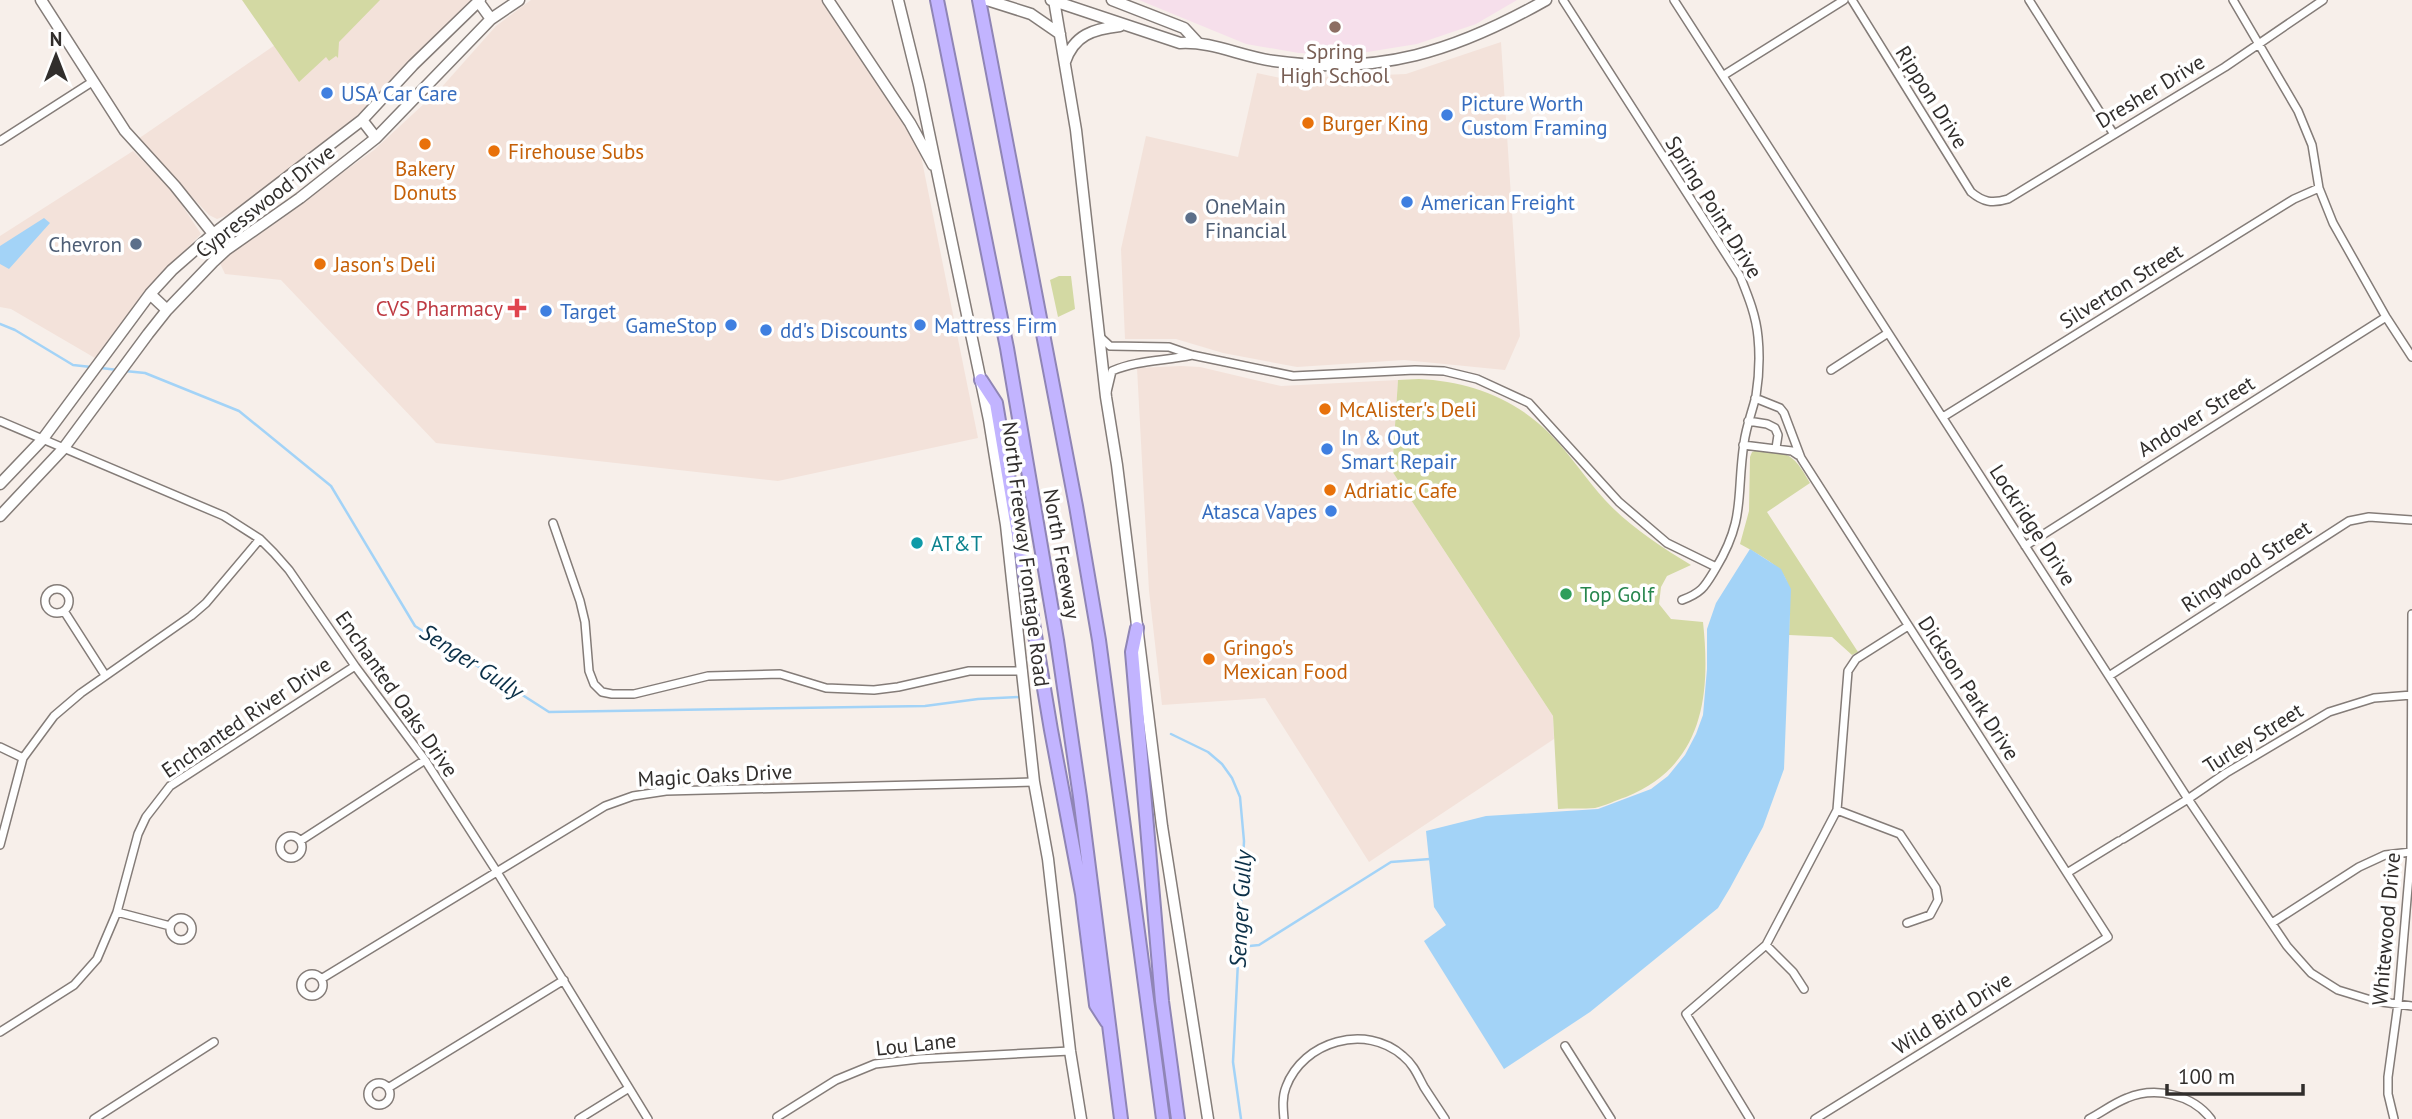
<svg xmlns="http://www.w3.org/2000/svg" width="2412" height="1119" font-family="'PT Sans',sans-serif">
<style>
.built{fill:#f3e2da}
.education{fill:#f6dfeb}
.green{fill:#d3d9a3}
.water{fill:#a3d3f7}
.lines{fill:none;stroke-linecap:round;stroke-linejoin:round}
.stream{stroke:#a3d3f7;stroke-width:2.5}
.street-casing{stroke:#847c78;stroke-width:10}
.secondary-casing{stroke:#847c78;stroke-width:13}
.highway-casing{stroke:#8f85b5;stroke-width:16}
.street{stroke:#fff;stroke-width:7}
.secondary{stroke:#fff;stroke-width:10}
.highway{stroke:#c2b4ff;stroke-width:12}
.education-dot{fill:#8d6e63;stroke:#fff;stroke-width:2.5}
.shop-dot{fill:#3f7fe0;stroke:#fff;stroke-width:2.5}
.food-dot{fill:#e8710a;stroke:#fff;stroke-width:2.5}
.service-dot{fill:#5c6f8a;stroke:#fff;stroke-width:2.5}
.health-dot{fill:#e0444e;stroke:#fff;stroke-width:2.5}
.culture-dot{fill:#0f9aa8;stroke:#fff;stroke-width:2.5}
.leisure-dot{fill:#2e9e5b;stroke:#fff;stroke-width:2.5}
.labels{text-anchor:middle;dominant-baseline:central;stroke-width:7;stroke-linejoin:round;paint-order:stroke}
.education-label{font-size:21px;fill:#785e54;stroke:#fff}
.street-label{font-size:21px;fill:#312e2c;stroke:#fff}
.shop-label{font-size:21px;fill:#366cbe;stroke:#fff;text-anchor:start}
.food-label{font-size:21px;fill:#c56008;stroke:#fff;text-anchor:start}
.service-label{font-size:21px;fill:#4e5e75;stroke:#fff;text-anchor:start}
.health-label{font-size:21px;fill:#be3a42;stroke:#fff;text-anchor:end}
.culture-label{font-size:21px;fill:#0d838f;stroke:#fff;text-anchor:start}
.leisure-label{font-size:21px;fill:#27864d;stroke:#fff;text-anchor:start}
.water-label{font-size:23px;font-style:italic;fill:#0b3048;stroke:#fff}
</style>
<rect width="100%" height="100%" fill="#f7efea"/>
<!-- built -->
<path class="built" d="M370,0H475L462,10L346,127L305,161L225,216L217,219L209,215L138,139L275,45Z
M531,0H824L915,140L920,151L978,438L778,481L436,443L281,280L225,274L219,261L374,150L440,89L496,26Z
M1501,42L1520,336L1505,370L1404,360L1297,367L1223,353L1176,339H1125L1121,249L1146,136L1238,157L1257,73L1285,79L1406,74Z
M133,151L172,190L201,234L154,282L95,358L11,309L0,307V236Z
M1181,366L1200,367L1281,386L1398,380L1392,471L1553,716L1554,739L1369,862L1265,698L1162,705L1149,591L1137,368Z"/>
<!-- education -->
<path class="education" d="M1139,0H1517L1476,24L1417,44L1361,53L1329,54L1299,53L1246,44Z"/>
<!-- green -->
<path class="green" d="M242,0H380L339,42L338,58L336,56L329,61L326,57L299,82Z
M1059,276H1071L1075,309L1058,317L1050,280Z
M1419,379C1467,381 1515,398 1550,434C1570,454 1586,479 1605,500C1629,526 1661,547 1691,565L1667,576L1661,587L1659,604L1671,619L1703,622C1711,696 1703,766 1626,797C1616,800 1605,806 1595,808C1583,809 1570,808 1558,809L1553,716L1392,471L1398,380Z
M1757,450C1790,452 1794,455 1810,483L1767,512L1858,652L1852,655L1832,637L1789,635C1791,575 1793,573 1740,544L1749,511L1750,457L1752,452Z"/>
<!-- water -->
<path class="water" d="M44,218L50,223L9,269L0,264V246Z
M1750,549L1781,569L1791,589L1784,769L1763,827L1730,888L1718,908L1590,1012L1504,1069L1424,941L1446,925L1434,907L1426,831L1486,816L1598,809L1651,789L1668,776L1685,755L1696,734L1703,715L1707,669V629L1716,603Z"/>
<g class="lines">
<!-- stream -->
<path class="stream" d="M0,324L15,330L73,365L91,367
M101,368L118,370
M125,371L145,373L239,411L331,486L415,626L549,712L925,706L978,699L1020,697
M1171,734L1208,752L1222,764L1232,778L1240,797L1244,841L1233,1062L1241,1119
M1240,947L1259,945L1391,862L1430,859"/>
<defs>
<path id="street" d="M1563,0L1740,276C1748,296 1756,315 1758,337C1760,357 1759,377 1756,396C1752,412 1746,427 1744,443C1736,496 1746,518 1716,568C1705,586 1703,592 1682,600
M1674,0L2188,799L2287,946L2311,973L2338,990L2374,1001L2412,1006
M1852,0L1971,192C1983,202 1992,204 2008,199L2225,67L2323,0
M2029,0L2113,133
M2233,0L2298,111L2312,145L2319,188L2333,223L2386,317L2412,357
M1724,75L1844,0
M0,141L92,82
M1099,336L1110,346L1169,347L1192,355L1293,376L1415,370L1444,371L1477,379L1529,403L1619,502L1667,543L1716,567
M1831,370L1888,333
M1107,392L1112,371C1137,360 1165,361 1192,355
M1755,398L1780,408L1784,413L1801,458L2108,937L1815,1119
M1943,417L2294,199L2319,188
M0,421L224,516L260,539L274,553L289,570L355,666L425,760L497,872L648,1119
M1748,421L1767,424L1775,428L1778,435L1776,448
M1743,445L1792,451L1798,455
M553,523L580,601L585,622L589,671L594,684L602,692L612,694H634L708,676L780,674L826,688L874,690L898,687L969,671H1023
M2025,546L2386,317
M45 601a12 12 0 1 1 24 0a12 12 0 1 1-24 0Z
M64,611L105,675
M2109,676L2349,521L2369,517L2412,520
M0,747L23,758
M1837,810L1900,834L1936,888L1938,900L1930,915L1907,923
M280 847a11 11 0 1 1 22 0a11 11 0 1 1-22 0Z
M2123,839L2188,799L2226,773L2329,712L2374,698L2412,695
M300,841L425,760
M0,845L23,758L54,716L81,693L191,616L206,603L260,539
M2067,873L2119,841
M117,912L170,926
M170 929a11 11 0 1 1 22 0a11 11 0 1 1-22 0Z
M2272,923L2359,867L2385,855L2411,852
M1766,945L1793,972L1804,989
M301 985a11 11 0 1 1 22 0a11 11 0 1 1-22 0Z
M321,979L605,806L633,796L666,791L1034,782
M0,1032L74,985L97,959L117,912L138,834L146,817L170,786L355,666
M1565,1046L1611,1119
M368 1094a11 11 0 1 1 22 0a11 11 0 1 1-22 0Z
M388,1088L564,980
M777,1117L836,1080L875,1064L919,1059L1070,1051
M94,1119L214,1042
M579,1119L629,1088
M1284,1119C1283,1108 1282,1097 1286,1087C1303,1041 1366,1023 1403,1056C1414,1065 1418,1076 1424,1087C1431,1098 1438,1108 1445,1119
M1750,1119L1686,1014L1766,945L1837,810L1848,671L1856,659L1908,626
M2089,1119C2102,1112 2114,1103 2127,1098C2156,1086 2193,1095 2211,1119
M2394,1119L2388,1094V1077L2398,1004L2411,852L2412,614"/>
<path id="secondary" d="M41,0L125,131L175,186L226,250
M828,0L910,123L933,165
M898,0L919,85L989,420L1006,525L1034,782L1048,859L1070,1051L1081,1119
M987,0L1031,14L1060,34
M1051,0L1180,43C1212,41 1242,57 1274,61C1379,76 1456,51 1546,0
M1054,0L1076,130L1106,397L1117,465L1162,826L1208,1119
M1112,0L1184,28L1197,42
M478,1L491,19
M1065,62C1074,35 1093,29 1120,26
M362,120L376,138
M150,294L167,310
M0,484L42,440L150,294L172,270L212,235L362,120L413,65L480,0
M0,516L63,449L148,334L167,310L213,262L226,250L300,198L376,138L491,19L519,0"/>
<path id="highway" d="M937,0L1007,348L1057,640L1080,797L1121,1119
M979,0L1076,506L1099,640L1163,1119
M981,380L996,403L1051,730L1082,894L1096,1005L1107,1022
M1137,628L1132,652L1162,1001L1178,1119"/>
</defs>
<!-- street casing -->
<use href="#street" class="street-casing"/>
<!-- secondary casing -->
<use href="#secondary" class="secondary-casing"/>
<!-- highway casing -->
<use href="#highway" class="highway-casing"/>
<!-- street -->
<use href="#street" class="street"/>
<!-- secondary -->
<use href="#secondary" class="secondary"/>
<!-- highway -->
<use href="#highway" class="highway"/>
</g>
<!-- markers -->
<circle class="education-dot" cx="1335" cy="27" r="7"/>
<g class="shop-dot">
<circle cx="327" cy="93" r="7"/>
<circle cx="1447" cy="115" r="7"/>
<circle cx="1407" cy="202" r="7"/>
<circle cx="546" cy="311" r="7"/>
<circle cx="731" cy="325" r="7"/>
<circle cx="920" cy="325" r="7"/>
<circle cx="766" cy="330" r="7"/>
<circle cx="1327" cy="449" r="7"/>
<circle cx="1331" cy="511" r="7"/>
</g>
<g class="food-dot">
<circle cx="1308" cy="123" r="7"/>
<circle cx="425" cy="144" r="7"/>
<circle cx="494" cy="151" r="7"/>
<circle cx="320" cy="264" r="7"/>
<circle cx="1325" cy="409" r="7"/>
<circle cx="1330" cy="490" r="7"/>
<circle cx="1209" cy="659" r="7"/>
</g>
<g class="service-dot">
<circle cx="1191" cy="218" r="7"/>
<circle cx="136" cy="244" r="7"/>
</g>
<path class="health-dot" d="M513.5 297.5h7v7h7v7h-7v7h-7v-7h-7v-7h7z"/>
<circle class="culture-dot" cx="917" cy="543" r="7"/>
<circle class="leisure-dot" cx="1566" cy="594" r="7"/>
<g class="labels">
<!-- education labels -->
<g class="education-label">
<text x="1335" y="51">Spring<tspan x="1335" dy="24">High School</tspan></text>
</g>
<!-- street labels -->
<g class="street-label">
<text transform="translate(2150 91) rotate(-31)">Dresher Drive</text>
<text transform="translate(1932 97) rotate(58)">Rippon Drive</text>
<text transform="translate(265 201) rotate(-38)">Cypresswood Drive</text>
<text transform="translate(1714 207) rotate(58)">Spring Point Drive</text>
<text transform="translate(2121 286) rotate(-32)">Silverton Street</text>
<text transform="translate(2196 416) rotate(-32)">Andover Street</text>
<text transform="translate(2033 525) rotate(57)">Lockridge Drive</text>
<text transform="translate(1026 554) rotate(83)">North Freeway Frontage Road</text>
<text transform="translate(1062 554) rotate(80)">North Freeway</text>
<text transform="translate(2246 566) rotate(-33)">Ringwood Street</text>
<text transform="translate(1969 688) rotate(57)">Dickson Park Drive</text>
<text transform="translate(397 694) rotate(55)">Enchanted Oaks Drive</text>
<text transform="translate(246 717) rotate(-34)">Enchanted River Drive</text>
<text transform="translate(2253 738) rotate(-32)">Turley Street</text>
<text transform="translate(715 775) rotate(-3)">Magic Oaks Drive</text>
<text transform="translate(2386 929) rotate(-85)">Whitewood Drive</text>
<text transform="translate(1952 1013) rotate(-32)">Wild Bird Drive</text>
<text transform="translate(916 1044) rotate(-6)">Lou Lane</text>
</g>
<!-- shop labels -->
<g class="shop-label">
<text x="341" y="93">USA Car Care</text>
<text x="1461" y="103">Picture Worth<tspan x="1461" dy="24">Custom Framing</tspan></text>
<text x="1421" y="202">American Freight</text>
<text x="560" y="311">Target</text>
<text x="717" y="325" text-anchor="end">GameStop</text>
<text x="934" y="325">Mattress Firm</text>
<text x="780" y="330">dd's Discounts</text>
<text x="1341" y="437">In &amp; Out<tspan x="1341" dy="24">Smart Repair</tspan></text>
<text x="1317" y="511" text-anchor="end">Atasca Vapes</text>
</g>
<!-- food labels -->
<g class="food-label">
<text x="1322" y="123">Burger King</text>
<text x="508" y="151">Firehouse Subs</text>
<text x="425" y="168" text-anchor="middle">Bakery<tspan x="425" dy="24">Donuts</tspan></text>
<text x="334" y="264">Jason's Deli</text>
<text x="1339" y="409">McAlister's Deli</text>
<text x="1344" y="490">Adriatic Cafe</text>
<text x="1223" y="647">Gringo's<tspan x="1223" dy="24">Mexican Food</tspan></text>
</g>
<!-- service labels -->
<g class="service-label">
<text x="1205" y="206">OneMain<tspan x="1205" dy="24">Financial</tspan></text>
<text x="122" y="244" text-anchor="end">Chevron</text>
</g>
<!-- health labels -->
<g class="health-label">
<text x="503" y="308">CVS Pharmacy</text>
</g>
<!-- culture labels -->
<g class="culture-label">
<text x="931" y="543">AT&amp;T</text>
</g>
<!-- leisure labels -->
<g class="leisure-label">
<text x="1580" y="594">Top Golf</text>
</g>
<!-- water labels -->
<g class="water-label">
<text transform="translate(472 661) rotate(33)">Senger Gully</text>
<text transform="translate(1240 909) rotate(-87)">Senger Gully</text>
</g>
</g>
<!-- north arrow -->
<g transform="translate(56 56)" stroke="#ffffff" stroke-width="5" paint-order="stroke">
<path d="M0-5L12 26L0 18L-12 26Z" fill="#312e2c"/>
<text y="-10" font-size="19" font-weight="bold" text-anchor="middle" fill="#312e2c">N</text>
</g>
<!-- scale -->
<path d="M2167 1084v10h136v-10" fill="none" stroke="#312e2c" stroke-width="3.5"/>
<text x="2178" y="1084" font-size="21" fill="#312e2c" stroke="#ffffff" stroke-width="5" paint-order="stroke">100 m</text>
</svg>
